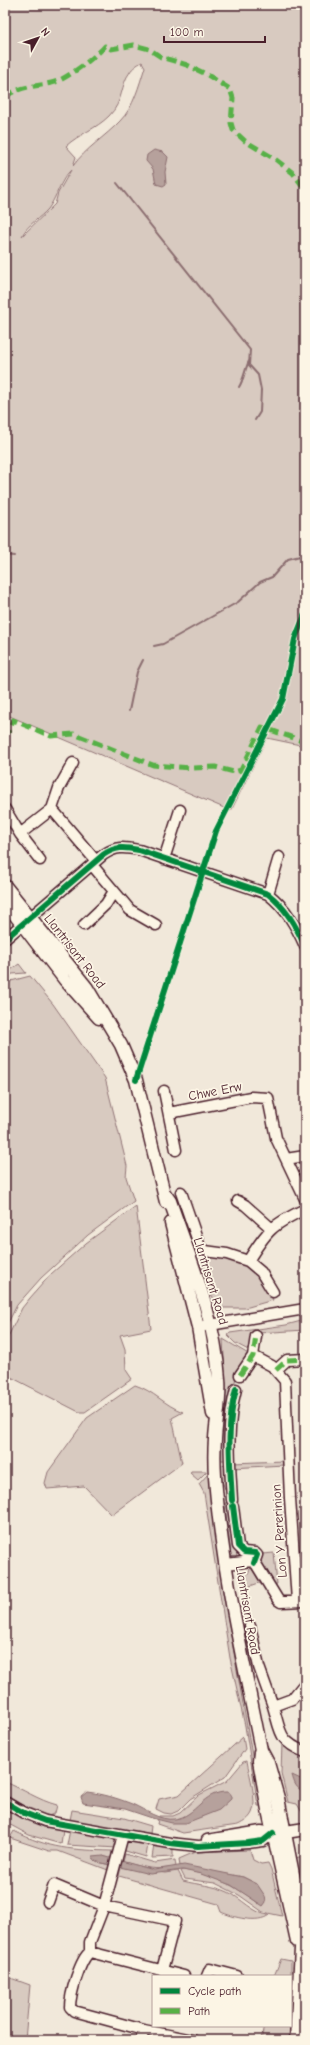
<svg xmlns="http://www.w3.org/2000/svg" width="310" height="2045" font-family="'Comic Neue',sans-serif">
<style>
.green{fill:#d8cac0;stroke:#917476;fill-rule:evenodd}
.water{fill:#b6a19c;stroke:#8b6d6f}
.lines{fill:none;stroke-linecap:round;stroke-linejoin:round}
.stream{stroke:#8b6d6f;stroke-width:2}
.minor-casing{stroke:#4a1f2b;stroke-width:13}
.major-casing{stroke:#4a1f2b;stroke-width:15}
.minor{stroke:#fcf5e5;stroke-width:10}
.major{stroke:#fcf5e5;stroke-width:12}
.quiet{stroke:#57b146;stroke-width:5;stroke-dasharray:10 5;stroke-linecap:butt}
.cycleway-casing{stroke:#fcf5e5;stroke-width:8}
.cycleway{stroke:#00873e;stroke-width:6}
.labels{text-anchor:middle;dominant-baseline:central;stroke-width:3.5;stroke-linejoin:round;paint-order:stroke}
.street-label{font-size:13px;fill:#4a1f2b;stroke:#fcf5e5}
</style>
<rect width="100%" height="100%" fill="#f1e8da"/>
<filter id="ink" filterUnits="userSpaceOnUse"><feTurbulence type="fractalNoise" baseFrequency=".025" numOctaves="2"/><feDisplacementMap in="SourceGraphic" scale="8" xChannelSelector="R" yChannelSelector="G"/><feConvolveMatrix kernelMatrix="1 2 1 2 8 2 1 2 1" color-interpolation-filters="sRGB"/></filter>
<g filter="url(#ink)">
<!-- green -->
<path class="green" d="M5,5H305V746L267,738L231,811L5,714ZM142,62L145,67C139,85 134,107 120,121C105,137 86,148 73,166L76,157L66,146C79,134 96,129 109,116C124,101 120,85 130,72C132,68 138,64 142,62ZM71,170L58,193L55,204L22,236C27,225 40,218 48,209C56,199 60,180 71,170Z
M19,964L26,973L12,974L5,983V974Z
M30,976L53,1004L105,1078L127,1166L126,1177L134,1201L88,1235L41,1278L17,1305L5,1329V990L11,981Z
M136,1206L151,1329L120,1335L125,1349L126,1370L132,1379L85,1412H79L5,1374V1343L22,1308L30,1298L51,1274L86,1243Z
M210,1255L239,1261L261,1277L273,1300L245,1308H219L210,1292L201,1264Z
M305,1320V1330L258,1333L252,1352L235,1343L227,1335L230,1333L286,1325Z
M223,1339L250,1355L237,1375L232,1391L226,1460H221V1429L226,1393Z
M135,1385C154,1391 164,1405 183,1412L172,1418L182,1463L112,1515L84,1486L47,1489L45,1483L48,1472L87,1418Z
M284,1461V1465L232,1468V1463Z
M226,1464L228,1489H225L222,1481L221,1465Z
M191,1471H206V1472L198,1480L190,1473Z
M208,1474L222,1585L261,1806H258L245,1726L230,1658L204,1493L199,1484Z
M230,1500L237,1558L231,1556L225,1506L226,1502Z
M274,1553L277,1584L274,1585L258,1559L262,1554Z
M251,1567L252,1569L262,1585L259,1583L247,1587L246,1577Z
M243,1737L245,1749L225,1777L190,1799L178,1811L171,1814L164,1813L156,1809L159,1799L179,1795Z
M282,1743L305,1755V1813L303,1814L297,1804L288,1802L281,1773Z
M247,1761C249,1773 258,1803 252,1813C249,1819 244,1822 238,1825L183,1833L157,1824L159,1816H173L180,1813L199,1795L227,1781L243,1762Z
M5,1782C23,1789 38,1800 57,1805L55,1813L49,1816L22,1805L5,1795Z
M5,1807L63,1829L61,1844L29,1835L5,1822Z
M72,1810L124,1818L151,1826L150,1834L70,1820Z
M70,1830L106,1836L117,1842V1848L67,1845Z
M14,1831C49,1849 73,1850 112,1851L111,1859L103,1856L98,1862L109,1865L108,1870L58,1851H49L10,1838Z
M127,1840L148,1844L146,1857L122,1850Z
M154,1845L173,1847V1857L152,1858Z
M250,1850L253,1860L261,1864L268,1863L271,1869L282,1916L263,1912L239,1895L215,1883L185,1879L181,1871L183,1870C210,1874 238,1886 259,1904L257,1884L243,1877L180,1866L179,1859L195,1852Z
M125,1854L155,1863L175,1860L176,1867C154,1871 144,1867 123,1862Z
M305,1856V1895L303,1893L294,1858Z
M121,1867L165,1873L178,1871L183,1881C198,1885 213,1885 228,1892C241,1898 254,1914 269,1915C258,1924 232,1917 221,1912L218,1904L119,1876Z
M281,1959L291,1961V1984V1976H274Z
M5,1976L30,1985L25,2040H5Z
M264,2026H290L289,2040H261Z"/>
<!-- water -->
<path class="water" d="M154,150L163,152L168,157L165,172L166,184L163,186L156,184L153,169L146,161L147,155Z
M292,1775L305,1781V1791C296,1790 294,1782 292,1775Z
M87,1792C103,1794 117,1798 132,1804C146,1810 159,1821 175,1819C197,1816 202,1791 228,1792L231,1796V1799L219,1810L186,1823H172L152,1818L125,1809L83,1803L81,1797Z
M103,1856L154,1870L184,1865L243,1877L257,1884L265,1896L266,1902L263,1906L231,1885L201,1874L183,1870L150,1874L98,1862L93,1859V1857Z"/>
<g class="lines">
<!-- stream -->
<path class="stream" d="M117,183L250,350L249,365L258,375L261,390L260,412L255,420
M239,387C244,379 245,369 249,361
M5,555L14,556
M154,646L163,644L238,602L260,582L272,577L288,559L304,555
M129,711L137,672L143,660"/>
<defs>
<path id="minor" d="M73,763L59,788L52,809L96,861
M5,809L20,834L40,860
M20,834L52,809
M164,859L180,810
M92,865L130,910L156,925
M268,894L279,857
M84,925L106,904L114,891
M5,939L103,855C116,846 124,847 139,850L268,894C286,908 296,926 305,946
M164,1091L176,1150
M169,1113L251,1097L268,1098L276,1138L305,1199
M286,1159L305,1156
M181,1192L200,1247L205,1251L227,1254L248,1261C267,1230 272,1225 305,1209
M238,1201L245,1205L271,1228
M248,1261L261,1272L273,1292
M204,1326L305,1309
M253,1356L272,1366L285,1381L290,1498L297,1601
M276,1370L287,1360L305,1359
M240,1375L253,1356L256,1336
M232,1500C230,1462 226,1427 236,1389
M233,1506L238,1546L244,1552L255,1553L257,1555L254,1563
M226,1564L252,1561L256,1564L278,1600L281,1602L305,1601
M250,1626L259,1667L273,1706L292,1699L305,1683
M273,1706C281,1732 278,1741 305,1752
M5,1802L24,1813L45,1821L170,1843L198,1846L248,1843L263,1841L273,1833
M207,1840L261,1831L273,1833
M48,1902L54,1885L104,1906L175,1921L162,1970
M90,1952C80,1959 70,1995 70,2007L74,2011L144,2030L193,2040
M90,1952V1942L104,1906L123,1835
M90,1952L184,1976
M207,1976L210,1969L237,1976
M141,2040L144,2030"/>
<path id="major" d="M5,886L87,988L121,1045L136,1080L166,1202
M5,902L65,980L99,1018
M165,1194L170,1201C190,1259 215,1317 219,1379C221,1399 216,1419 215,1439C213,1465 216,1492 219,1518C228,1596 246,1673 261,1750L268,1763L278,1798L300,1910L302,1930L296,2040
M171,1223L198,1327L213,1414
M260,1752L259,1761L268,1810L297,1941
M279,1833L305,1829"/>
</defs>
<!-- minor casing -->
<use href="#minor" class="minor-casing"/>
<!-- major casing -->
<use href="#major" class="major-casing"/>
<!-- minor -->
<use href="#minor" class="minor"/>
<!-- major -->
<use href="#major" class="major"/>
<!-- quiet -->
<path class="quiet" d="M5,97C20,85 38,87 55,82C66,79 97,56 105,46L111,49L134,45L149,49L161,57L187,65L206,74L230,89L233,98L231,123L233,130L245,141L275,159L293,173L305,189
M5,739L13,720L51,736L74,734L153,765L192,768L215,767L234,772L241,770L262,727L305,742
M276,1370L287,1360L305,1359
M240,1375L253,1356L256,1336"/>
<defs>
<path id="cycleway" d="M5,939L103,855C116,846 124,847 139,850L268,894C286,908 296,926 305,946
M136,1080L216,831L283,699L295,639L305,614
M232,1500C230,1462 226,1427 236,1389
M233,1506L238,1546L244,1552L255,1553L257,1555L254,1563
M5,1802L24,1813L45,1821L170,1843L198,1846L248,1843L263,1841L273,1833"/>
</defs>
<!-- cycleway casing -->
<use href="#cycleway" class="cycleway-casing"/>
<!-- cycleway -->
<use href="#cycleway" class="cycleway"/>
</g>
</g>
<g class="labels">
<!-- street labels -->
<g class="street-label">
<text transform="translate(75 951) rotate(52)">Llantrisant Road</text>
<text transform="translate(215 1091) rotate(-11)">Chwe Erw</text>
<text transform="translate(211 1281) rotate(73)">Llantrisant Road</text>
<text transform="translate(279 1531) rotate(-94)">Lon Y Pererinion</text>
<text transform="translate(248 1610) rotate(80)">Llantrisant Road</text>
</g>
</g>
<!-- margin -->
<rect width="310" height="2045" fill="none" stroke="#fcf5e5" stroke-width="20"/>
<rect x="10" y="10" width="290" height="2025" fill="none" stroke="#4a1f2b" stroke-width="1.5" filter="url(#ink)"/>
<!-- legend -->
<rect x="152" y="1975" width="140" height="52" fill="#fcf5e5" stroke="#b59f9b"/>
<rect x="160" y="1988" width="20" height="6" fill="#00873e" stroke="#b59f9b"/>
<text x="188" y="1995" font-size="12" fill="#4a1f2b">Cycle path</text>
<rect x="160" y="2008" width="20" height="6" fill="#57b146" stroke="#b59f9b"/>
<text x="188" y="2015" font-size="12" fill="#4a1f2b">Path</text>
<!-- north arrow -->
<g transform="translate(38 38) rotate(50)" stroke="#fcf5e5" stroke-width="3" paint-order="stroke">
<path d="M0-3L7 15L0 10L-7 15Z" fill="#4a1f2b"/>
<text y="-6" font-size="11" font-weight="bold" text-anchor="middle" fill="#4a1f2b">N</text>
</g>
<!-- scale -->
<path d="M164 36v6h101v-6" fill="none" stroke="#4a1f2b" stroke-width="2"/>
<text x="170" y="36" font-size="12" fill="#4a1f2b" stroke="#fcf5e5" stroke-width="3" paint-order="stroke">100 m</text>
</svg>
